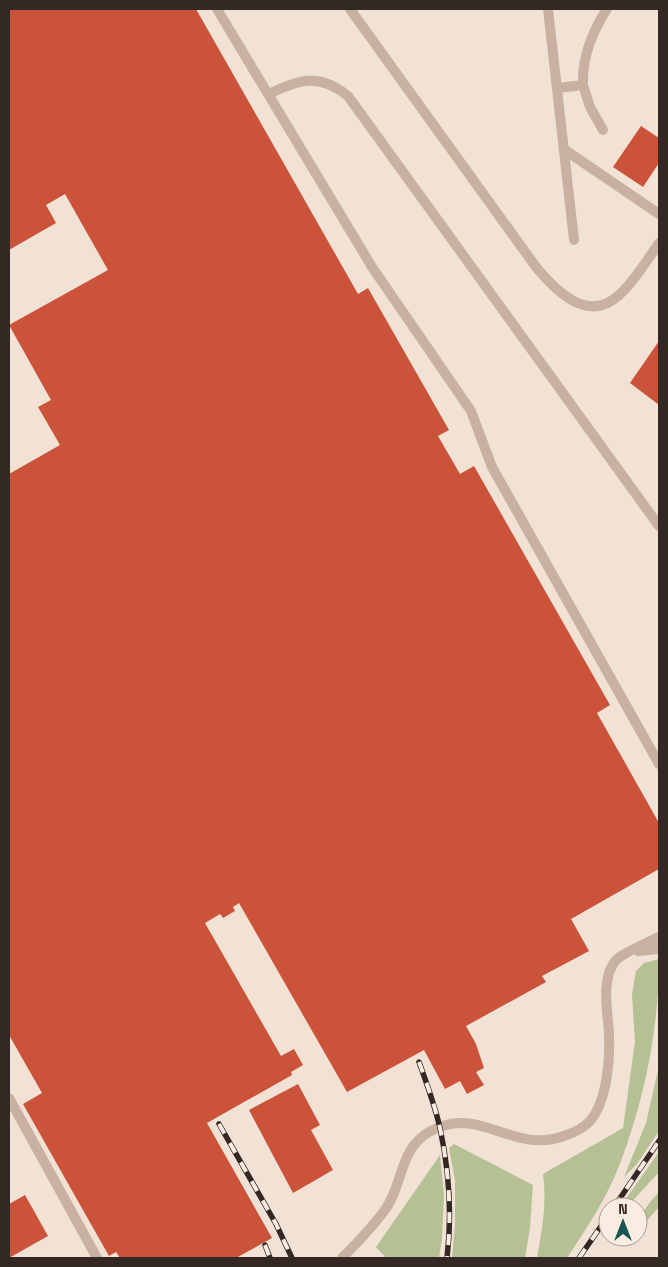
<svg xmlns="http://www.w3.org/2000/svg" width="668" height="1267" font-family="'Space Grotesk',sans-serif">
<style>
.green{fill:#b5c095}
.building{fill:#ca533a}
.lines{fill:none;stroke-linecap:round;stroke-linejoin:round}
.lane{stroke:#c9b1a1;stroke-width:10}
.rail-casing{stroke:#332824;stroke-width:5.5}
.rail{stroke:#f9ece1;stroke-width:4;stroke-dasharray:11;stroke-linecap:butt}
</style>
<rect width="100%" height="100%" fill="#f1e2d5"/>
<!-- green -->
<path class="green" d="M659,959C659,1027 645,1097 621,1161C608,1196 587,1228 567,1258H537C542,1230 547,1203 543,1174L623,1128L635,1042L632,994L636,971L644,963Z
M659,1066V1131L637,1164L624,1177L646,1123Z
M454,1144L533,1185L530,1228L525,1258H452L455,1225V1180L449,1148Z
M659,1152V1172L627,1207H620Z
M440,1155L444,1195L442,1239L439,1258H386L376,1247Z
M659,1192V1207L638,1231C638,1215 649,1203 659,1192Z"/>
<!-- building -->
<path class="building" d="M9,9H196L358,294L368,288L449,430L438,436L460,474L474,466L610,705L597,713L659,823V869L571,919L589,951L542,976L546,982L466,1026L476,1044L484,1068L476,1072L484,1085L467,1094L460,1081L445,1089L424,1050L347,1092L239,903L233,907L235,911L223,918L220,914L205,923L281,1056L294,1049L303,1065L291,1072L292,1075L207,1123L272,1238L236,1258H120L116,1252L109,1256L23,1104L42,1093L9,1035V474L60,445L38,407L51,400L9,325L108,270L65,194L46,205L56,223L9,250Z
M641,126L659,138V163L643,187L613,167Z
M659,341V405L630,383Z
M298,1084L320,1125L311,1130L333,1170L293,1193L249,1110Z
M25,1195L48,1236L9,1258V1204Z"/>
<g class="lines">
<!-- lane -->
<path class="lane" d="M217,9L372,267L471,411L492,467L659,764
M350,9L536,267C556,291 588,324 619,295C633,283 648,259 659,243
M548,9L574,240
M583,85C582,57 592,32 607,9
M558,88L583,85L590,107L603,130
M269,94C299,79 320,73 348,96L659,526
M565,150L659,214
M638,951L659,949
M9,1098L97,1258
M342,1258C356,1244 376,1223 387,1207C403,1182 400,1149 429,1132C480,1103 511,1155 564,1136C573,1133 583,1129 590,1121C607,1101 610,1060 609,1034C608,1012 600,979 616,960C624,952 648,943 659,937"/>
<defs>
<path id="rail" d="M419,1062C427,1084 435,1106 440,1128C449,1170 452,1216 447,1258
M219,1124L276,1224L292,1258
M614,1207L659,1141
M265,1245L270,1258
M579,1258L608,1216"/>
</defs>
<!-- rail casing -->
<use href="#rail" class="rail-casing"/>
<!-- rail -->
<use href="#rail" class="rail"/>
</g>
<!-- border -->
<rect width="668" height="1267" fill="none" stroke="#332824" stroke-width="20"/>
<!-- north arrow -->
<g transform="translate(623 1222)"><circle r="24" fill="#f9ece1" stroke="#aa9e95"/>
<path d="M0-4L9 19L0 12L-9 19Z" fill="#195555"/>
<text y="-8" font-size="14" font-weight="bold" text-anchor="middle" fill="#332824">N</text>
</g>
</svg>
